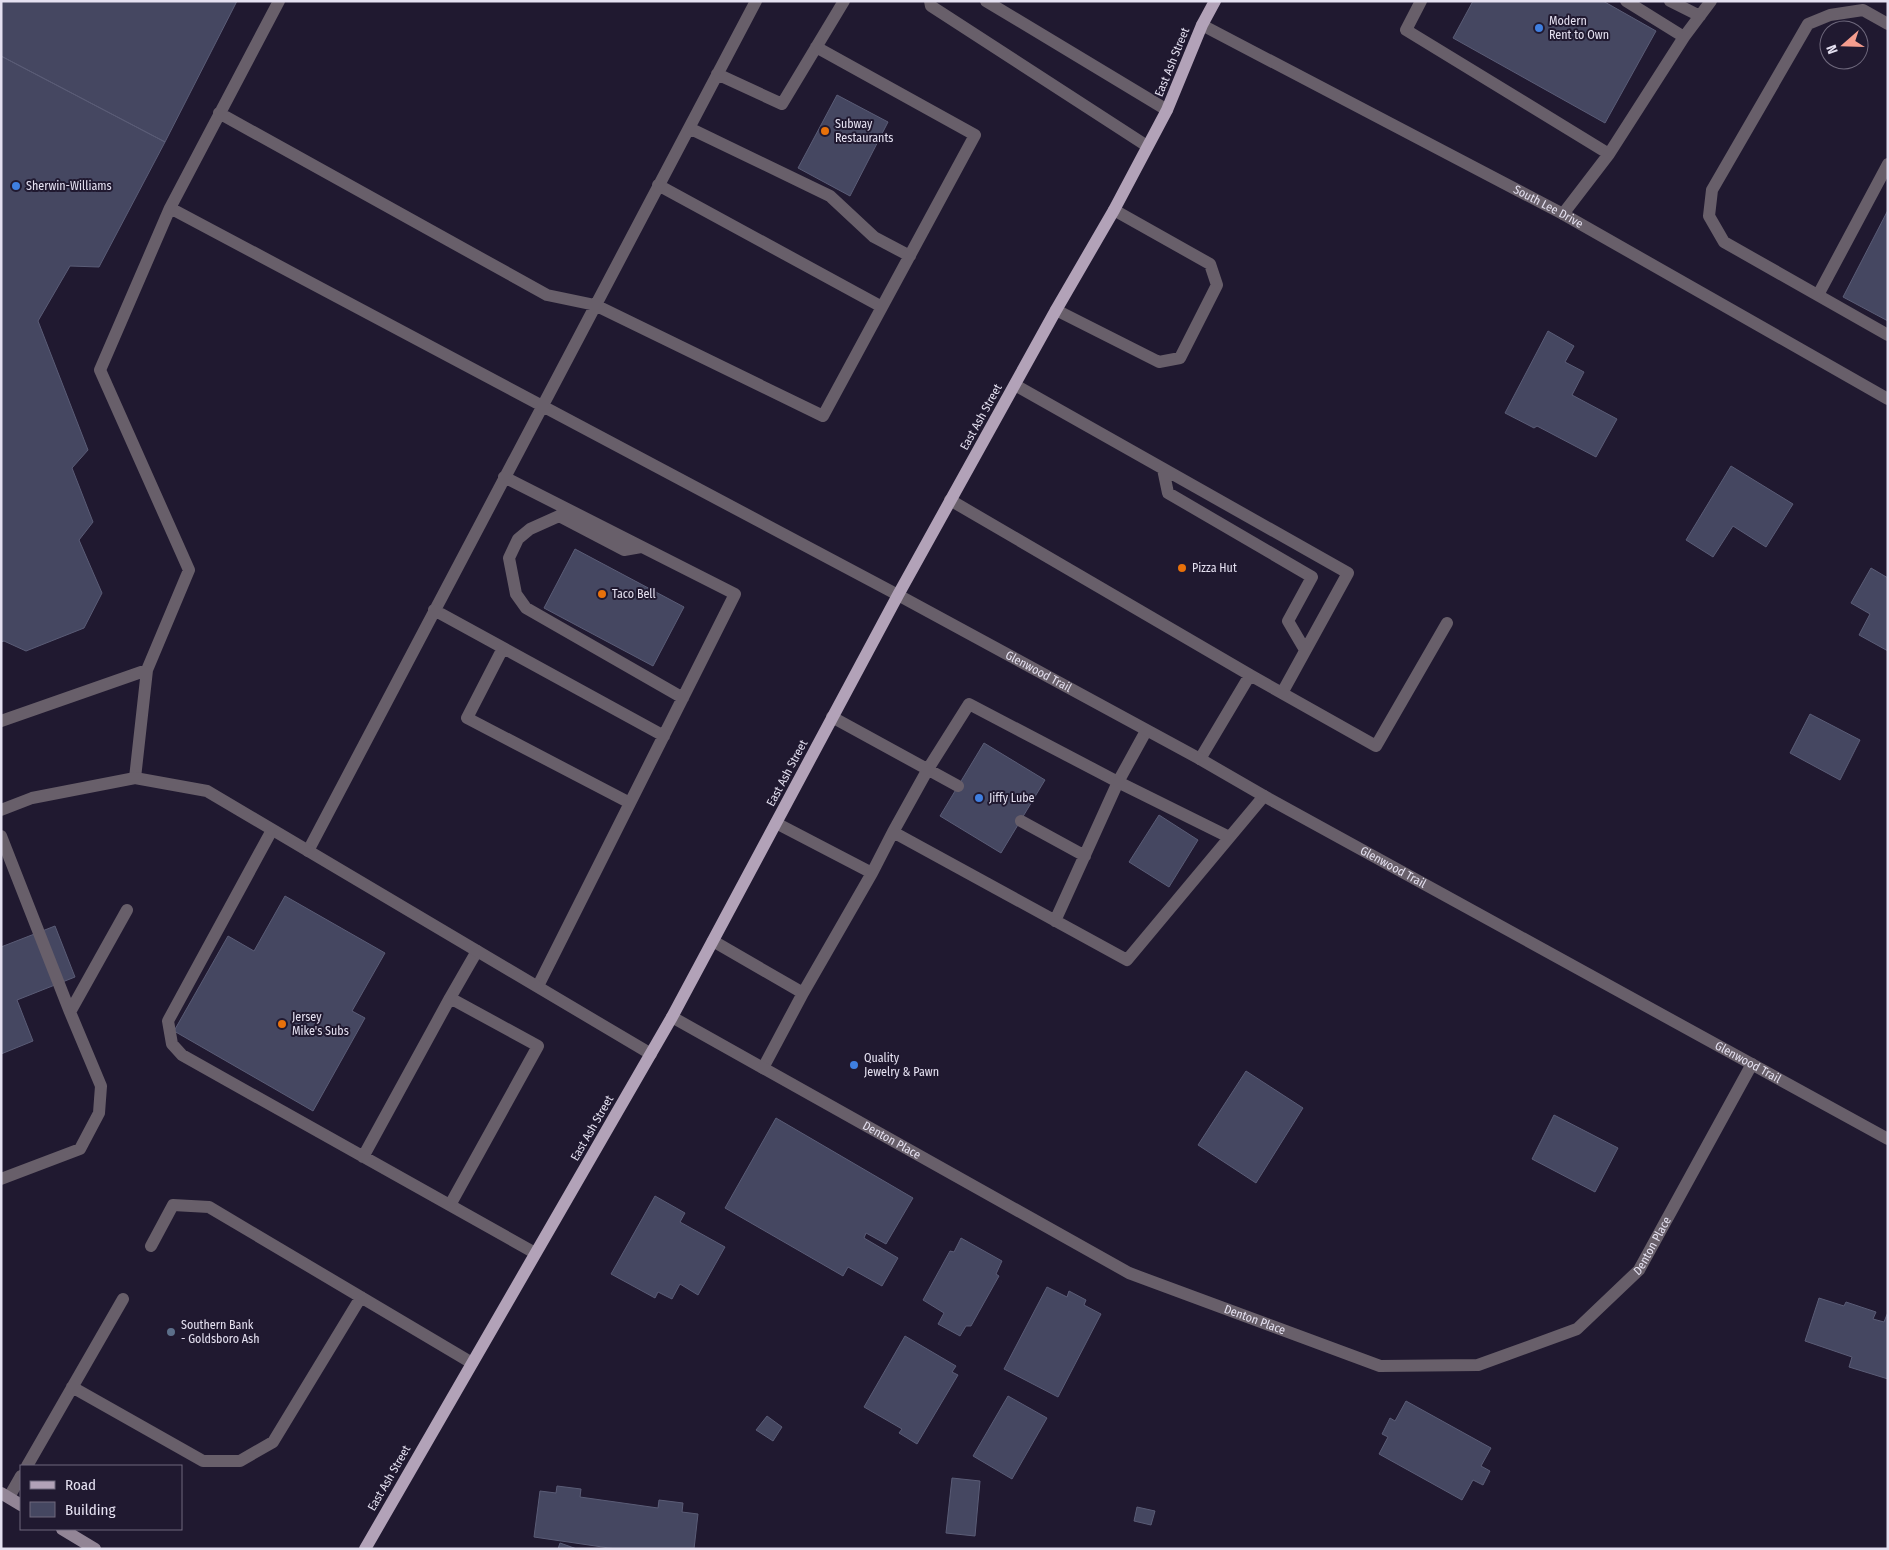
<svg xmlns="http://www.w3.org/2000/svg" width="1889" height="1550" font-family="'Fira Sans Condensed',sans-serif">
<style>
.building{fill:#454761;stroke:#5a5c76}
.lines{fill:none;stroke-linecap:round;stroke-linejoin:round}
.lane{stroke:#685f6a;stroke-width:12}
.street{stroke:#685f6a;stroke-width:12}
.secondary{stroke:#928596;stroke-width:12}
.primary{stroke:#b2a2b8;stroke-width:12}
.shop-dot{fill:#3f7fe0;stroke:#201930;stroke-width:2}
.food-dot{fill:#e8710a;stroke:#201930;stroke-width:2}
.service-dot{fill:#5c6f8a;stroke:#201930;stroke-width:2}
.labels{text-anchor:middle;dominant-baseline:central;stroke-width:4;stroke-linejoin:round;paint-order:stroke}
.poi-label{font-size:12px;fill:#e5e1f1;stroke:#201930;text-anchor:start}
.street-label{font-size:12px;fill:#e5e1f1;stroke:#201930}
</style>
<rect width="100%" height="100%" fill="#201930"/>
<!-- building -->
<path class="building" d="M1,1H237L165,142L1,56Z
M1473,1H1603L1656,31L1605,123L1453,38Z
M1,56L165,142L99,267L70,266L38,321L88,450L72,468L93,522L79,540L102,593L84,628L26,651L4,641L1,642Z
M837,95L888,122L850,196L798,168Z
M1888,210V321L1843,297Z
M1548,331L1574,346L1565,362L1584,372L1572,395L1617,419L1596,457L1537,426L1534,428L1505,413Z
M1731,466L1793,504L1766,547L1733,526L1713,557L1686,540Z
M575,549L684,607L653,666L544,608Z
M1871,568L1888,578V651L1859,635L1870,614L1851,603Z
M1810,714L1860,740L1840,780L1790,753Z
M984,743L1045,780L1001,853L940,816Z
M1159,815L1198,840L1169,887L1129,862Z
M285,896L385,953L352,1011L365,1018L313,1111L174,1031L228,936L254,951Z
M55,926L75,977L17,1000L33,1041L1,1054V947Z
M1246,1071L1303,1108L1256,1183L1198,1145Z
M1554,1115L1618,1148L1595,1192L1532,1159Z
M776,1118L913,1198L886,1244L866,1233L864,1238L898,1258L882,1286L848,1267L843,1276L725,1208Z
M655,1196L685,1213L680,1222L725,1247L698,1295L680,1284L672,1299L658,1292L655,1298L611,1274Z
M961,1238L1002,1261L996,1274L999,1276L971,1326H966L960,1336L938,1324L944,1313L923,1300L950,1251L954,1252Z
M1047,1287L1067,1297L1069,1291L1086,1300L1084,1305L1101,1314L1058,1397L1004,1369Z
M1819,1298L1844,1306L1846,1302L1876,1312L1873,1319L1884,1322L1888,1312V1379L1849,1367L1852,1357L1805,1341Z
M905,1336L956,1366L952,1372L958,1375L917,1444L899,1433L902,1429L864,1407Z
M1008,1396L1047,1418L1012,1479L973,1456Z
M1406,1401L1491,1448L1481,1466L1490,1471L1483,1485L1473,1480L1462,1500L1379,1454L1388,1437L1382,1434L1390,1418L1395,1421Z
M767,1416L782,1427L773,1441L756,1430Z
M952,1478L980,1481L975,1536L946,1533Z
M557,1486L581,1489L580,1497L658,1508L659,1500L683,1503L682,1512L698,1514L694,1549H616L534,1537L540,1491L556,1493Z
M1137,1507L1155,1511L1151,1525L1134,1521Z
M560,1543L577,1549H558Z"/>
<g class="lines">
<!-- lane -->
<path class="lane" d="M930,1L931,6L1147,146
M986,1L1167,110
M1421,1L1406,30L1609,154
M1626,1L1684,37
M1670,1L1700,16
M1888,24L1863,10L1830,15L1808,24L1712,190L1709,216L1724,242L1888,335
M717,74L782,104L844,1
M219,113L547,295L595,305L823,416L975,135L816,47
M689,128L830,196L874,237L910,256
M658,185L882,307
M170,208L898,595
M1563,214L1609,154L1684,37L1711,1
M1818,295L1888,164
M1056,310L1159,362L1180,358L1217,285L1210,264L1114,210
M1015,385L1348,573L1282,693
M1163,469L1168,493L1312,577L1288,621L1305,650
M504,477L735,594L538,986
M950,500L1250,675L1200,759
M641,547L624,550L559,516L530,529L518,539L509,558L516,594L526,608L683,698
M434,610L664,736
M503,648L467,718L630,803
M147,670L189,570L100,370L170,208L279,1
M1250,675L1376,746L1447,623
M832,717L958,786
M1,721L147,670L135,778
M1146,731L1118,782L969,704L928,769L893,832L1127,960L1264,796
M1021,821L1085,856
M776,823L872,873L893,832
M272,830L168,1021L172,1044L182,1055L535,1253
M1,836L70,1012L101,1086L99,1113L80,1149L1,1179
M308,851L756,1
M1055,921L1118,782L1229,837
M713,941L803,993
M450,998L477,951
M70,1012L127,910
M763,1068L803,993L872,873
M363,1157L450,998L538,1046L450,1205
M151,1246L173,1205L209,1207L472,1363
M72,1387L203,1461H240L273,1442L361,1297
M27,1466L123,1299
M9,1497L21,1476"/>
<!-- street -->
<g class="street">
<path id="s1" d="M1202,25L1563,214L1888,399"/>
<path id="s2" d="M898,595L1200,759L1264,796L1888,1139"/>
<path d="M1,810L32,798L135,778L207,791L651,1054"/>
<path id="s3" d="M672,1017L1129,1273L1380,1366L1478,1365L1577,1329L1639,1270L1752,1064"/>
</g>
<!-- secondary -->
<path class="secondary" d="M1,1493L21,1505
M62,1529L95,1549"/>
<!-- primary -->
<path class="primary" d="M365,1549L672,1017L898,595L1056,310L1114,210L1167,110L1202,25L1215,1"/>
</g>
<!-- markers -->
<g class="shop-dot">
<circle cx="1539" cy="28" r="5"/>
<circle cx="16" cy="186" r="5"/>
<circle cx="979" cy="798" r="5"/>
<circle cx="854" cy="1065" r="5"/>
</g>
<g class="food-dot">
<circle cx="825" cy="131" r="5"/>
<circle cx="1182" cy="568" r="5"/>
<circle cx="602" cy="594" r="5"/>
<circle cx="282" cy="1024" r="5"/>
</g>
<circle class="service-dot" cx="171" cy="1332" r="5"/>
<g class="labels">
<!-- poi labels -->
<g class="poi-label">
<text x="1549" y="21">Modern<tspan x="1549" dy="14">Rent to Own</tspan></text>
<text x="835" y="124">Subway<tspan x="835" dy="14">Restaurants</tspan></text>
<text x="26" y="186">Sherwin-Williams</text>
<text x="1192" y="568">Pizza Hut</text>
<text x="612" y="594">Taco Bell</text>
<text x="989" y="798">Jiffy Lube</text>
<text x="292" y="1017">Jersey<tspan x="292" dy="14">Mike's Subs</tspan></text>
<text x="864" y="1058">Quality<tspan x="864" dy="14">Jewelry &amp; Pawn</tspan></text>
<text x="181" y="1325">Southern Bank<tspan x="181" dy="14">- Goldsboro Ash</tspan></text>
</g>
<!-- street labels -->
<g class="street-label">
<text transform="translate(1172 62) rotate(-68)">East Ash Street</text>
<text stroke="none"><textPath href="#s1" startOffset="391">South Lee Drive</textPath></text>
<text transform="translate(981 417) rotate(-61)">East Ash Street</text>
<text stroke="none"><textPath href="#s2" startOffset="160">Glenwood Trail</textPath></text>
<text transform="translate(787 773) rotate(-62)">East Ash Street</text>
<text stroke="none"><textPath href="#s2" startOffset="565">Glenwood Trail</textPath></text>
<text stroke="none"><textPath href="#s2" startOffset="970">Glenwood Trail</textPath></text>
<text transform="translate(592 1128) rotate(-60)">East Ash Street</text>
<text stroke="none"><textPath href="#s3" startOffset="252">Denton Place</textPath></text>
<text stroke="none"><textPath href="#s3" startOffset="1108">Denton Place</textPath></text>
<text stroke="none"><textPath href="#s3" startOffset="658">Denton Place</textPath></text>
<text transform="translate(389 1478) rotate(-60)">East Ash Street</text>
</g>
</g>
<!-- border -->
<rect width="1889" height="1550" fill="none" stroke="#e5e1f1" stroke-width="5"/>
<!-- legend -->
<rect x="20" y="1465" width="162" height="65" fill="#201930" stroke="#6f697d"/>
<rect x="30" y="1481" width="25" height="8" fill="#b2a2b8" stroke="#6f697d"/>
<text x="65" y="1490" font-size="15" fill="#e5e1f1">Road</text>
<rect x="30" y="1502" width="25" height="15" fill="#454761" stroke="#6f697d"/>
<text x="65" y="1515" font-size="15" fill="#e5e1f1">Building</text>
<!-- north arrow -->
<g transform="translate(1844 45) rotate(250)"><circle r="24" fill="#201930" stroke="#6f697d"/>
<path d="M0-4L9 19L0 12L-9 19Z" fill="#f59d8e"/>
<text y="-8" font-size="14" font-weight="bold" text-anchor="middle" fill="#e5e1f1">N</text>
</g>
</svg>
